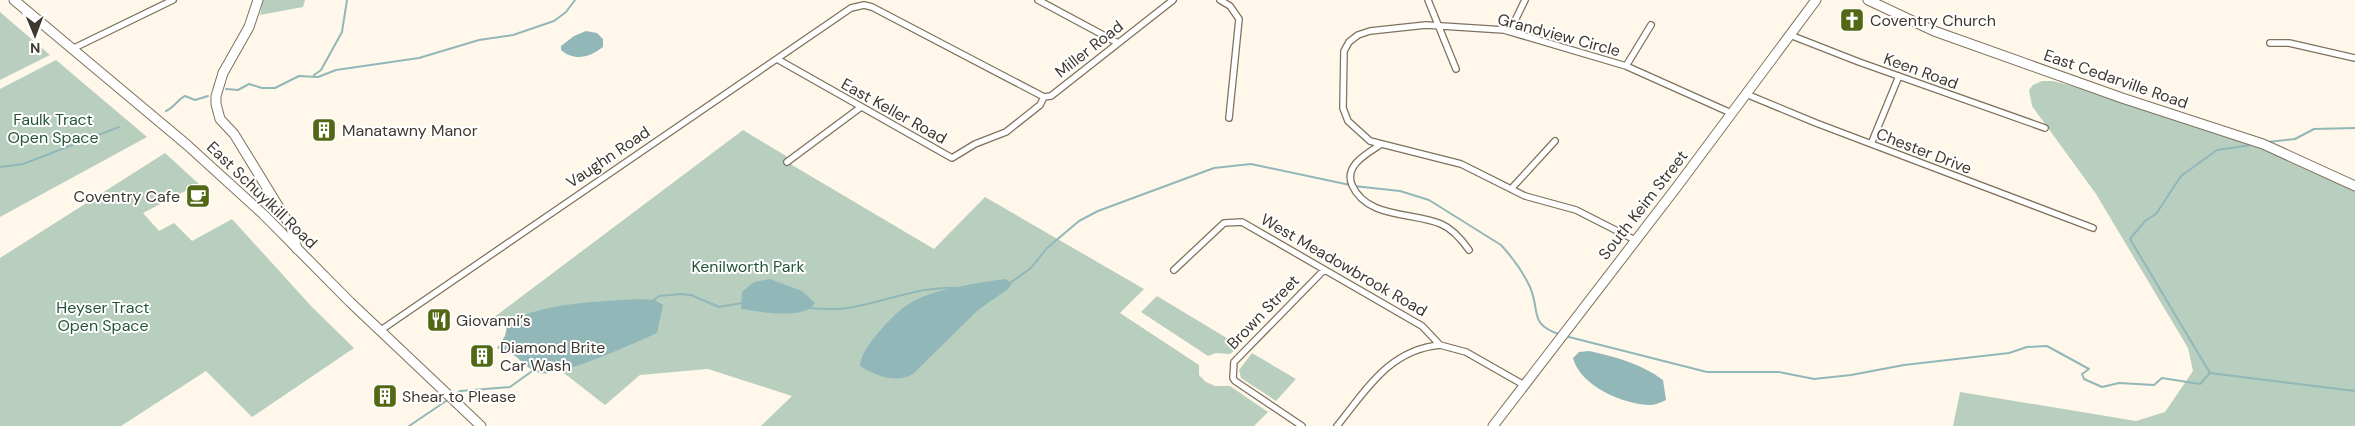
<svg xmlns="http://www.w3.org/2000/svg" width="2355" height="426" font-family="'DM Sans',sans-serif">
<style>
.green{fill:#b8cfc0}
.water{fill:#92b7b8}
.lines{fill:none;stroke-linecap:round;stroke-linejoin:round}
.stream{stroke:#92b7b8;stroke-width:2}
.street-casing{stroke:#7e725e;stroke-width:8}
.secondary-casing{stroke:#7e725e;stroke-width:11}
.primary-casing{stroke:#7e725e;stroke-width:11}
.street{stroke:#fff;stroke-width:5.5}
.secondary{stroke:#fff;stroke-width:9}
.primary{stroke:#fff;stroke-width:9}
.labels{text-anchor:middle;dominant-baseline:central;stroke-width:4;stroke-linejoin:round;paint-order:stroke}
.poi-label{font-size:16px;fill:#3e382f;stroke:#fff;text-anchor:start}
.street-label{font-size:16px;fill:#3e382f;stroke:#fff}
.park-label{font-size:16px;fill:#235439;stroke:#fff}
</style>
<rect width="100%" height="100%" fill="#fff7e9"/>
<!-- green -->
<path class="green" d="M263,0H305L303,7L260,15Z
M0,12L50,55L0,80Z
M56,60L147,137L0,217V89Z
M2042,81H2053L2099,93L2209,129L2276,154L2355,192V426H1953L1960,392L2136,421L2165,412L2193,371L2188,348L2096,194L2032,106L2029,90L2033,85Z
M743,130L786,156L792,165L934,249L985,197L1144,289L1120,313L1199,365V375L1206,382L1215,386H1230L1268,412L1254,426H761L792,396L708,369L640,375L605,405L493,318Z
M165,153L199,184L143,213L159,231L174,223L192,241L232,219L312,307L354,348L252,417L206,371L121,426H0V258Z
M1157,296L1240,346L1230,354L1216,353L1208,356L1141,312Z
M1252,353L1296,379L1276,401L1241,378L1239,370Z"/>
<!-- water -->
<path class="water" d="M586,31L597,33L603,39V47C590,57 575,62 561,50V46L574,36Z
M770,279L802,291L815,303C804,321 759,311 741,309L742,292L754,282Z
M1005,279L1012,283L1008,289L978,310L913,374C896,384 876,376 860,366C861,353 870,343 878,333C887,323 897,311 909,304C931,289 978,283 1005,279Z
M639,299L655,300L663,305L657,333C637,342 558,378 540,373C529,370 524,363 515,356C510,353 503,351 497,348L505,336L508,322C547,302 596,302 639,299Z
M1589,351C1616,357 1640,363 1663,380L1666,400C1661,402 1656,405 1651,405C1624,405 1580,386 1573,358L1579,352Z"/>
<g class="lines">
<!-- stream -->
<path class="stream" d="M314,75L321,70L342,32L347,0
M226,89L238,90L249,84L262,88H275L299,76L318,77L336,70L419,58L479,40L513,35L554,21L566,12L575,0
M166,111C175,107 177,100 185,96L195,100L208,96
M2268,142L2295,139L2314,129L2355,128
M0,167L23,164L119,127
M1354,186L1400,191L1429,200L1501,245C1512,257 1523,272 1530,287C1541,313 1528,324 1561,335
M1010,283L1031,268L1047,248L1079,221L1098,211L1214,168L1251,164L1350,185
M654,300L659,296L680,294L691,295L719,307L742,303
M809,308C822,309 835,310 848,308C886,302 921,285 961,288
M1565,336L1707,372H1779L1814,379L1851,375L1904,365L2009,353L2027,347L2047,346L2089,369L2082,374L2084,379L2102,387L2119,383L2154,385L2162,378L2200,384L2210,373L2355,391
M2210,373L2130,239L2145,221L2156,214L2181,176L2217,150L2251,145
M453,397L460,391L510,387L535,369
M409,426L449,399"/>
<defs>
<path id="street" d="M1038,0L1118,43
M1220,0L1230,6L1239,19L1229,118
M1428,0L1456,69
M1510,31L1525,0
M1790,35L1859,62L2045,128
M2270,43H2289L2355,58
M72,49L173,0
M777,59L952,158L975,144L1006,132L1040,105L1044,97
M1626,66L1651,25
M1746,94L1816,123L2093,228
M1044,97L1051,96L1173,0
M1871,144L1899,76
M1380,145C1366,154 1344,166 1352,185C1367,219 1413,212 1441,224C1453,229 1462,240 1469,250
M787,162L861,107
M1511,189L1555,141
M1635,240L1576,210L1525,196L1461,164L1370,141L1348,121L1343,108L1344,51L1349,42L1358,35L1370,31L1426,25L1504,30L1626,66L1731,113
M1174,270L1224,223L1242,222L1422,326L1440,345L1466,352L1524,385
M381,330L851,8L864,5L872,7L1044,97
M1302,426L1235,381L1233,378L1234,362L1324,270
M1337,426C1367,389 1389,350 1440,345"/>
<path id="secondary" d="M258,0L249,27L223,73L216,96V104L220,119L234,134L291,227L297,249
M1868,0L1934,31L2122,98L2263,144L2355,186
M1493,426L1676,188L1816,0"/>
<path id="primary" d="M14,0L186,144L263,214L350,302L481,426"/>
</defs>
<!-- street casing -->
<use href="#street" class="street-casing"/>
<!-- secondary casing -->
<use href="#secondary" class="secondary-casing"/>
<!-- primary casing -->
<use href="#primary" class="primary-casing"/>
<!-- street -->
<use href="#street" class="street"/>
<!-- secondary -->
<use href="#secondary" class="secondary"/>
<!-- primary -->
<use href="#primary" class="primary"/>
</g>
<!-- icons -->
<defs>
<symbol id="church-square" viewBox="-11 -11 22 22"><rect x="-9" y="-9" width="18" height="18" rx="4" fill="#526815" stroke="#fff"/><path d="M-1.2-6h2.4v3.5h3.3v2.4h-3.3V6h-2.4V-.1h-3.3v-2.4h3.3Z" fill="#fff"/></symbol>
<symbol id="building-square" viewBox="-11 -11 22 22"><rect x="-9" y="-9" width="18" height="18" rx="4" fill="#526815" stroke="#fff"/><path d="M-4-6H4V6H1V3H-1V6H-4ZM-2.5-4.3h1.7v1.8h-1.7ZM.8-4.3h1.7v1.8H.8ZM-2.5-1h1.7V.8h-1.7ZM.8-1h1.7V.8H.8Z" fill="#fff"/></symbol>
<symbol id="cafe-square" viewBox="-11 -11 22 22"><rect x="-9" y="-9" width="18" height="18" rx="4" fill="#526815" stroke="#fff"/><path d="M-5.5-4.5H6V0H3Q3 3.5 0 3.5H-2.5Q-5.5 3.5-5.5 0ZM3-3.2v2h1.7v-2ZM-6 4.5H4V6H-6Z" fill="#fff"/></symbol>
<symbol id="restaurant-square" viewBox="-11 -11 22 22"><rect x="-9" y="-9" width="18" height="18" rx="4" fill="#526815" stroke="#fff"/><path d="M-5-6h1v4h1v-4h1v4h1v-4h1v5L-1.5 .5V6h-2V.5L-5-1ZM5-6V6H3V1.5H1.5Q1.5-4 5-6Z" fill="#fff"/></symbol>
</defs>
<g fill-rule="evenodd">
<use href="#church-square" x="1838" y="6" width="28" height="28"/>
<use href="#building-square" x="310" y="116" width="28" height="28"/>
<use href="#cafe-square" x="184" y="182" width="28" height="28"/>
<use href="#restaurant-square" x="425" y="306" width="28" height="28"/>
<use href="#building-square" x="468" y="342" width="28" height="28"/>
<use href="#building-square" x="371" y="382" width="28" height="28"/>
</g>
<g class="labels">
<!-- poi labels -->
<g class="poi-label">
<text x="1870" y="20">Coventry Church</text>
<text x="342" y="130">Manatawny Manor</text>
<text x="180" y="196" text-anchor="end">Coventry Cafe</text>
<text x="456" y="320">Giovanni’s</text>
<text x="500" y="347">Diamond Brite<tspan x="500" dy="18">Car Wash</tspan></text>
<text x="402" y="396">Shear to Please</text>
</g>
<!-- street labels -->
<g class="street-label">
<text transform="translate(1559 35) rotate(15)">Grandview Circle</text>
<text transform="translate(1089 49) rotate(-38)">Miller Road</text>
<text transform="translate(1921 71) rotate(20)">Keen Road</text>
<text transform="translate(2116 79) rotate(19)">East Cedarville Road</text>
<text transform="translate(894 111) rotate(29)">East Keller Road</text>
<text transform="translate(1924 151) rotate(21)">Chester Drive</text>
<text transform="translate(608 157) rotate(-34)">Vaughn Road</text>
<text transform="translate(262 195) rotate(44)">East Schuylkill Road</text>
<text transform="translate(1643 205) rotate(-52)">South Keim Street</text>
<text transform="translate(1344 265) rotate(30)">West Meadowbrook Road</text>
<text transform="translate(1263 312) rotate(-46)">Brown Street</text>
</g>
<!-- park labels -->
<g class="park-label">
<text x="53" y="119">Faulk Tract<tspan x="53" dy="18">Open Space</tspan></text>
<text x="748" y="266">Kenilworth Park</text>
<text x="103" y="307">Heyser Tract<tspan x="103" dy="18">Open Space</tspan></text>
</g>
</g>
<!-- north arrow -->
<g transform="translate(35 35) rotate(179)" stroke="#ffffff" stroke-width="4" paint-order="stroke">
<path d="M0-4L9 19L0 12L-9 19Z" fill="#3e382f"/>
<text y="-8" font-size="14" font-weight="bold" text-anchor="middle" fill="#3e382f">N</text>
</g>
</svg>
